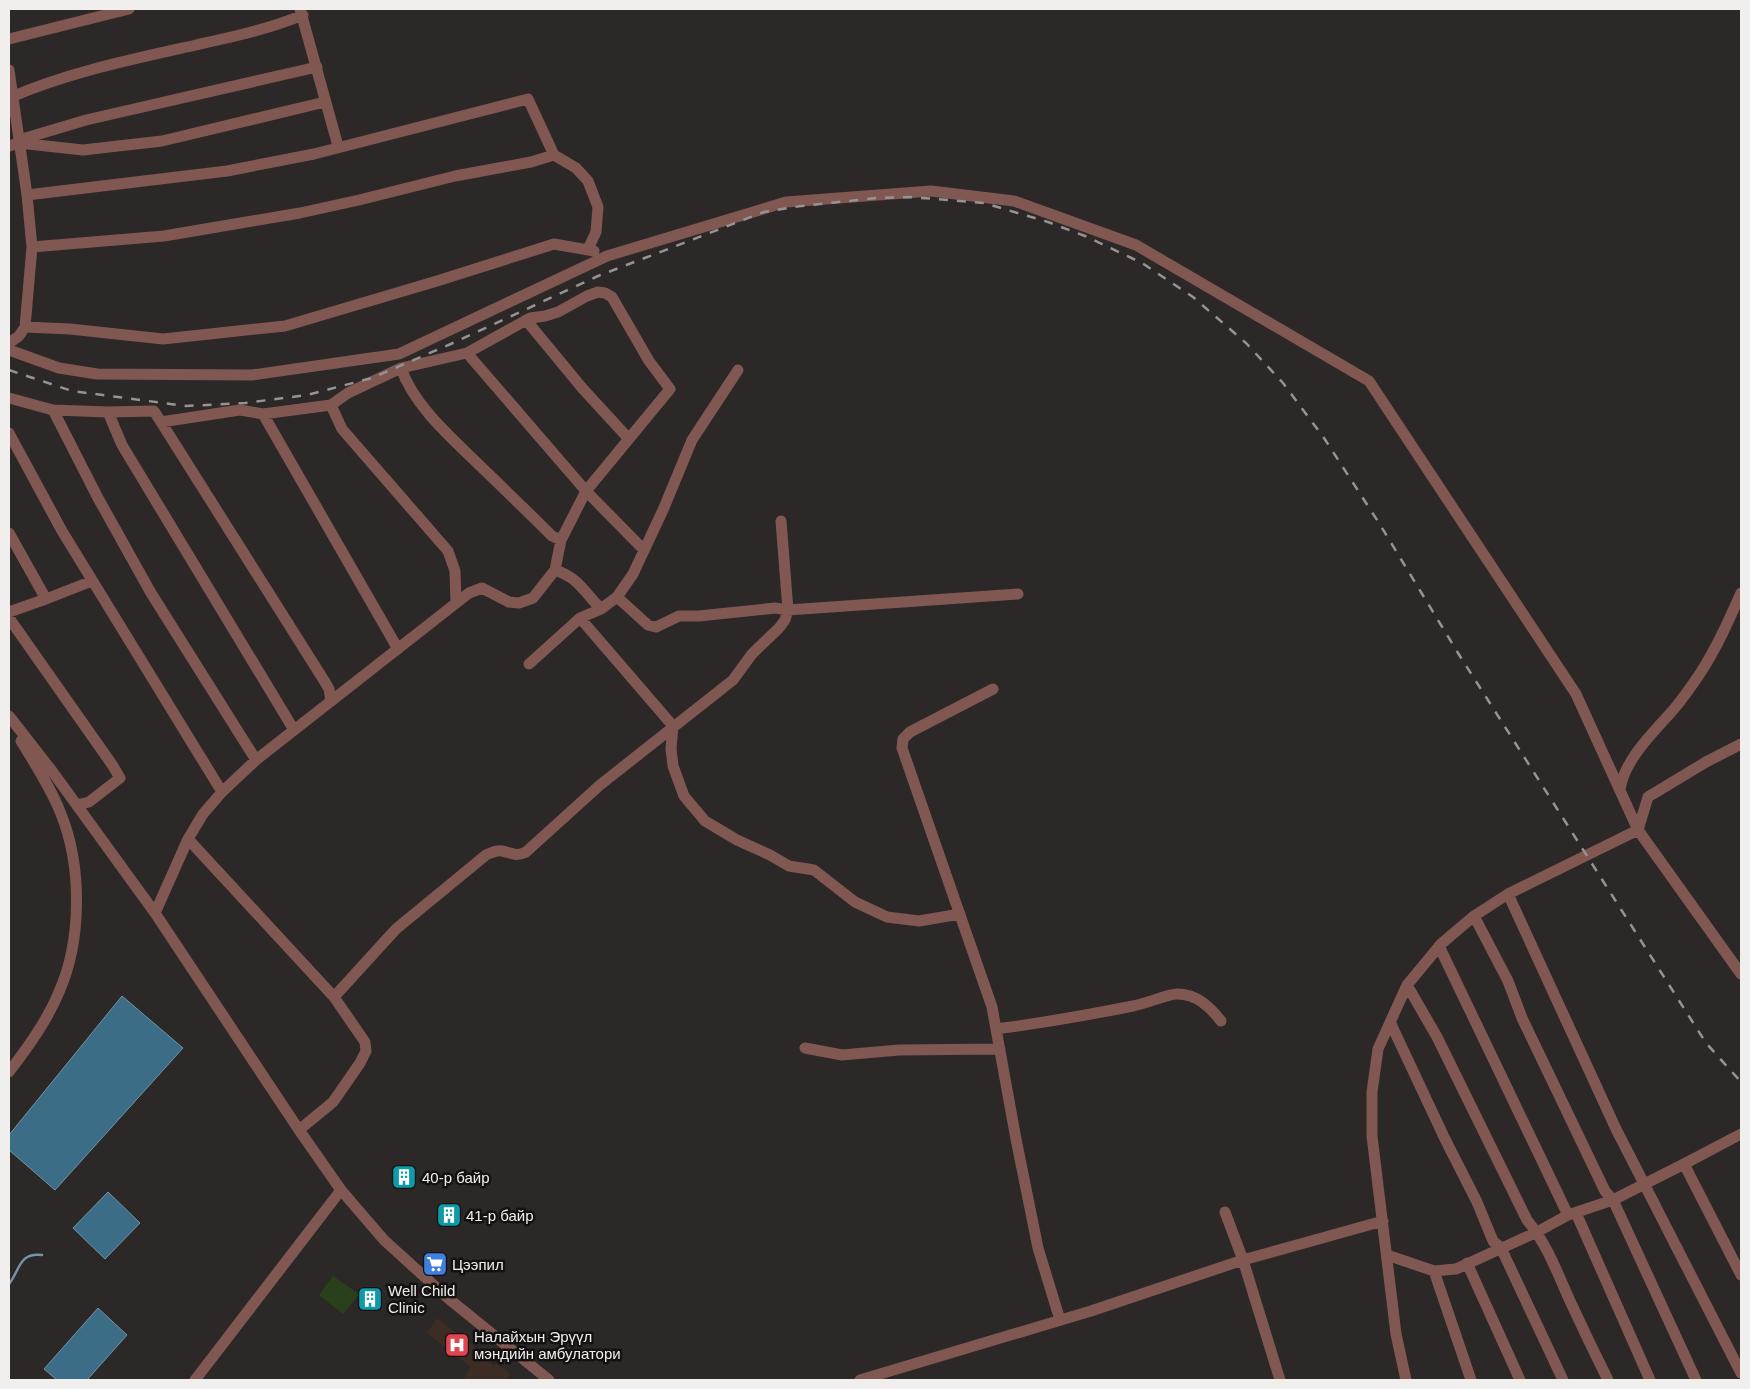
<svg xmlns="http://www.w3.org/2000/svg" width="1750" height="1389" font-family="Helvetica,sans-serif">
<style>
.education{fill:#3d2c23}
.green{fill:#2a401b}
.water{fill:#3c6d87;stroke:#7294a6}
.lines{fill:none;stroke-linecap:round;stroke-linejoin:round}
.stream{stroke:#7294a6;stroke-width:2.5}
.minor{stroke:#815752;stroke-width:11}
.rail{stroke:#969493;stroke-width:2.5;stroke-dasharray:9 9;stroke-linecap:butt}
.labels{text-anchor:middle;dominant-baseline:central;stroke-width:5;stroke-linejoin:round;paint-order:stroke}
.poi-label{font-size:15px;fill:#f1efee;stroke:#131211;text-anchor:start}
</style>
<rect width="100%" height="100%" fill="#2b2827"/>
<!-- education -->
<path class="education" d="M437,1318L487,1357L486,1359L494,1366L496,1363L510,1374L506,1380H467L464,1378L471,1367L427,1333Z"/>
<!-- green -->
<path class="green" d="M333,1276L359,1294L343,1314L319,1295Z"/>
<!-- water -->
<path class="water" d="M122,996L183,1048L55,1190L9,1150V1135Z
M108,1192L140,1223L105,1259L73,1228Z
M98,1308L127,1335L87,1380H57L44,1369Z"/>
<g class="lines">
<!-- stream -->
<path class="stream" d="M9,1284C20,1270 19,1252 42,1255"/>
<!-- minor -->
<path class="minor" d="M300,9L338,146
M9,39L129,9
M9,70L27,195L32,247L25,327
M9,98C69,72 133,59 196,45C232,37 269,29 303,15
M19,140L86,120L317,67
M9,146L19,143L83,150L162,141L325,102
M27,195L227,171L314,154L528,99L554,155L576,168L588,181L598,207L596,232L588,249
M32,247L164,236L300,213L359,200L455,176L531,162L554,155
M526,320L583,389L629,439
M9,343L19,336L25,327L70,329L163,339L285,326L437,281L554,244L594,251
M9,350L59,368L97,374L252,375L399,354L607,256L786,202L931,191L1014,201L1136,245L1369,381L1576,694L1638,830L1741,974
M467,353L586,491L644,550
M401,368C413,403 446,433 472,458C499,484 526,510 552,536L561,540
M9,398L53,410L108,412L154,411L161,422L240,410L263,414L331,405L348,393L401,368L467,353L530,318L545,316L558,312L587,296L598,292L605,293L612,297L649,361L670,389L586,491L561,540L555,570L533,598L519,603L509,602L482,588L469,593L256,760L222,792L203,814L188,839L155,913
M331,405L342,429L448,551L455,571L456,603
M53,410L98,498L151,593L256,760
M108,412L122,445L294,730
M263,414L398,649
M161,422L325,682L329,689L331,701
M9,433L62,531L222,792
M9,533L46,599
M555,570C579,578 584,592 601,609
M617,597L648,625L656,627L679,616H699L775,608L788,610L1018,594
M9,612L46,599L92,581
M9,618L113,766L120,778L89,802L77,805
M580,618L673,726L671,749L673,766L684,796L705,821L737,840L770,855L789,866L814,870L855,902L887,917L919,921L960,914
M529,664L580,618L601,609L617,597L633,574L663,510L692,440L738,370
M993,689L910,732L903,739L902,748L992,1007L1016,1139L1038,1248L1060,1320
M9,716L52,771L155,913L299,1130L341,1190L384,1240L449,1299L549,1380
M1620,790C1624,759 1655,731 1674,709C1684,697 1693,684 1701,672C1717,647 1729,620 1741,593
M188,839L334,997L365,1042L366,1051L360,1063L333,1102L299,1130
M1508,894L1616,1129L1741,1373
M1474,916L1508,981L1522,1018L1605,1191L1613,1200L1696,1380
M1439,946L1568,1215
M1407,985L1437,1037L1527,1220C1547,1244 1557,1272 1570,1301C1582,1327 1595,1354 1608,1380
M334,997L396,929L486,855C491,853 496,850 502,851C512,853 516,857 526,852L600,785L733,680L752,654L779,628L785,620L788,610L781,521
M1391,1024L1445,1139L1477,1202L1493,1241L1501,1248L1563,1380
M996,1029C1042,1023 1088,1015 1133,1006C1145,1004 1168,994 1177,994C1197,994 1210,1007 1221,1021
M805,1048L842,1055L899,1050L1000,1049
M9,1072C28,1047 47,1021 59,992C82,940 82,866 61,814C51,788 35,764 21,741
M1684,1164L1741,1275
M1225,1212L1243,1260L1280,1380
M1576,1213L1650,1380
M1387,1255L1434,1271L1456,1269L1537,1232L1568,1215L1613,1200L1684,1164L1741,1134
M1467,1263L1520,1380
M1434,1271L1471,1380
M195,1380L341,1190
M860,1380L1091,1311L1243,1260L1383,1221
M1406,1380L1396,1334L1372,1136V1092L1378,1049L1407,985L1441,944L1474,916L1508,894L1638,830L1648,797L1706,762L1741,744"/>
<!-- rail -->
<path class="rail" d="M9,370L72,391L186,406L245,403L307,395L372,378L453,343L598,276L764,212L801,206L877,198L910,197L984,203L1048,222L1085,236L1142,263L1193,297L1246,343L1283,383L1324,438L1379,523L1458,653L1706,1043L1741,1082"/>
</g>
<!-- icons -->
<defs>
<symbol id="building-square" viewBox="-11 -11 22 22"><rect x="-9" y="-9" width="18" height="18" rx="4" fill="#0f9aa8" stroke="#131211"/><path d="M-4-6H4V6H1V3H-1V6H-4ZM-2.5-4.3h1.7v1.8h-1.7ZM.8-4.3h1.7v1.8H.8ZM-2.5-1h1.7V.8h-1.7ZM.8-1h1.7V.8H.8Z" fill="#fff"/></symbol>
<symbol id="supermarket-square" viewBox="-11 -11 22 22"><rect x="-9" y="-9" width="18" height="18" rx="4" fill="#3f7fe0" stroke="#131211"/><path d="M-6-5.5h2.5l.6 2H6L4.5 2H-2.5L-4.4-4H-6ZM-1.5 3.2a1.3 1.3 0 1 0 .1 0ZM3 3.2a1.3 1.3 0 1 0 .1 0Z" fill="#fff"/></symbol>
<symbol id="hospital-square" viewBox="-11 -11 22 22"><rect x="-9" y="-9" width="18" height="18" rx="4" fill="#e0444e" stroke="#131211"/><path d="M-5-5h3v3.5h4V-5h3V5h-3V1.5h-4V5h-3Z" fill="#fff"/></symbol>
</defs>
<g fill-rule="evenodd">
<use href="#building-square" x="390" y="1163" width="28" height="28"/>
<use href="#building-square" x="435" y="1201" width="28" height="28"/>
<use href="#supermarket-square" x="421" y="1250" width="28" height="28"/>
<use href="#building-square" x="356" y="1285" width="28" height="28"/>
<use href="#hospital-square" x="443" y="1331" width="28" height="28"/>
</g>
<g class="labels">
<!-- poi labels -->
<g class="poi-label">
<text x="422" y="1177">40-р байр</text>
<text x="466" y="1215">41-р байр</text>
<text x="452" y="1264">Цээпил</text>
<text x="388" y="1290">Well Child<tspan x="388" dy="17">Clinic</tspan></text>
<text x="474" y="1336">Налайхын Эрүүл<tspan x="474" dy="17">мэндийн амбулатори</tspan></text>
</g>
</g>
<!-- border -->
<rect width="1750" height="1389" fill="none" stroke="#f1efee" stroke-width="20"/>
</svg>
